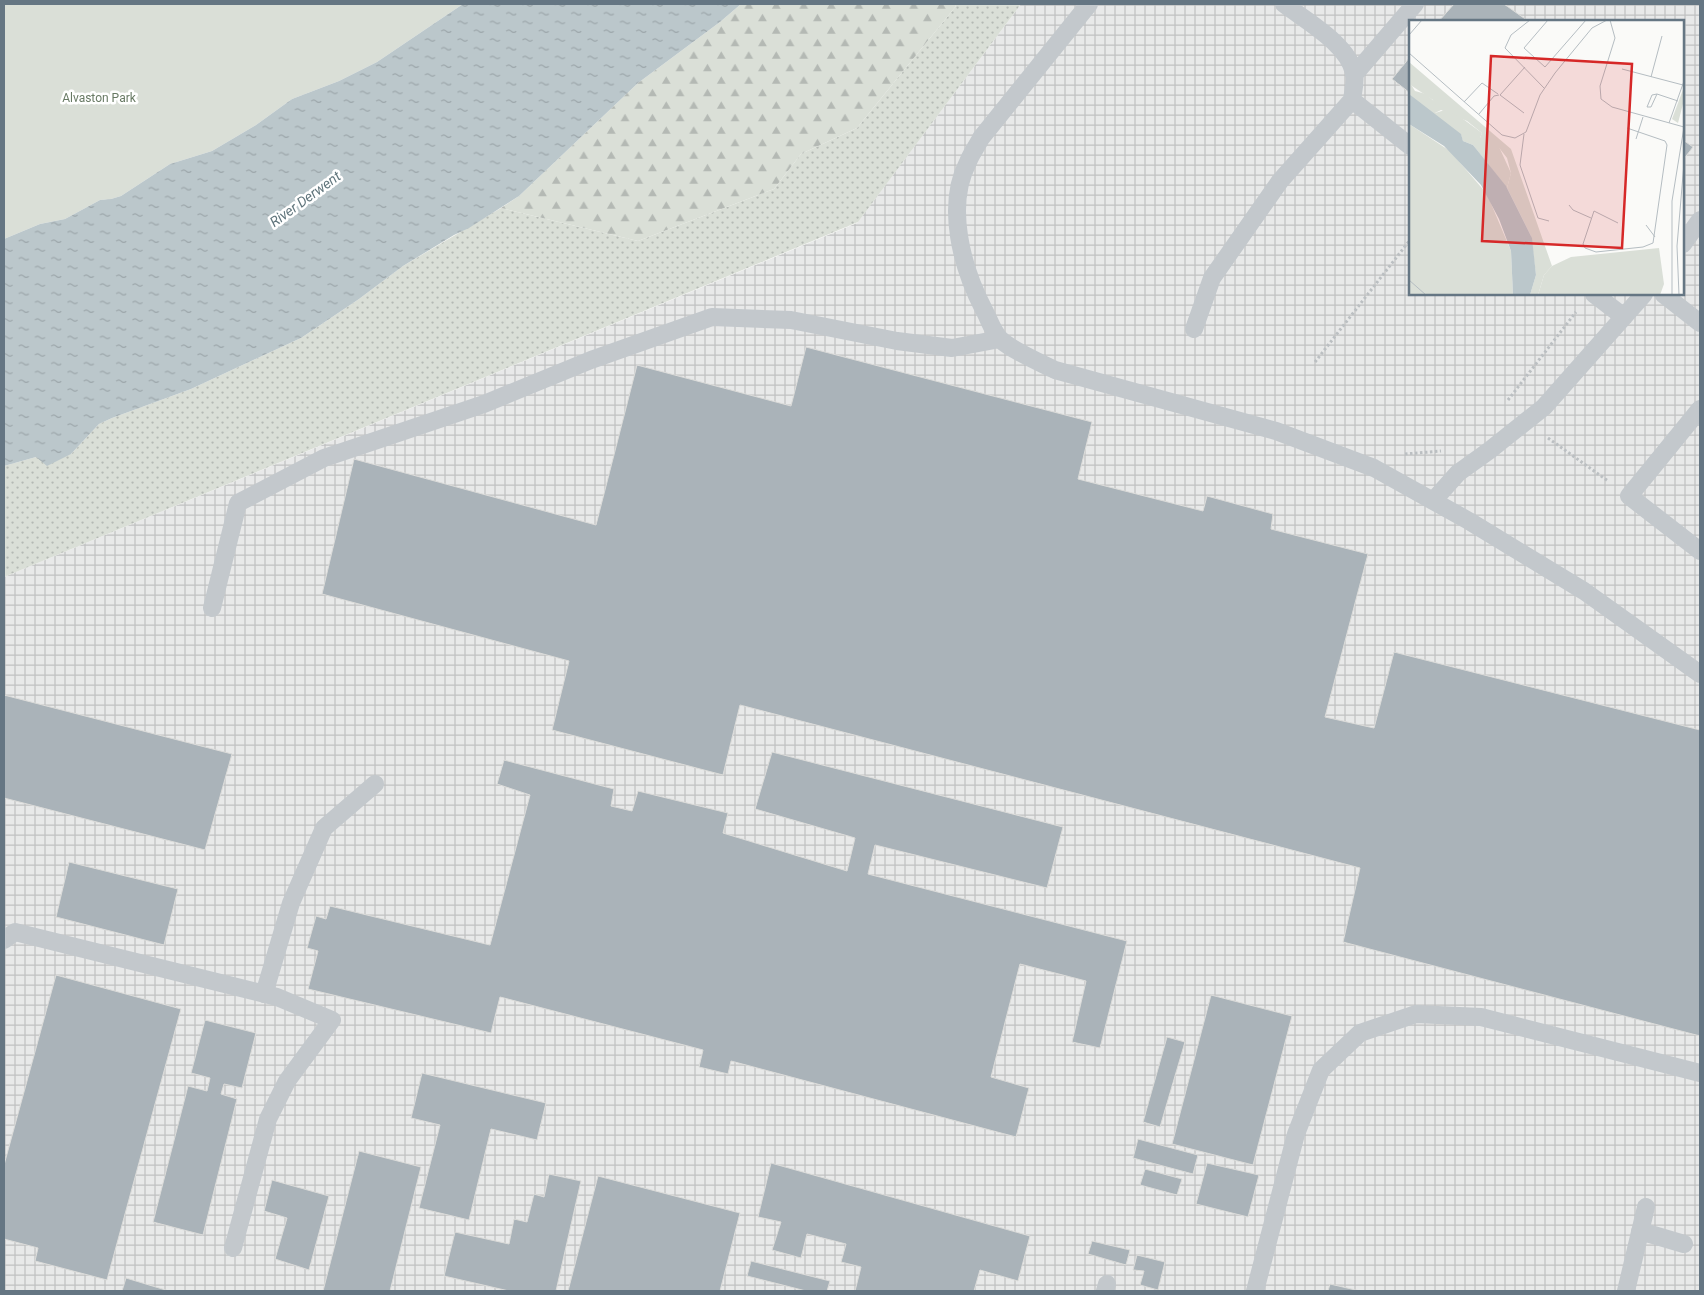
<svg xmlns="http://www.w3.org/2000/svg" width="1704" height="1295" font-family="Roboto,sans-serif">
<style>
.industrial{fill:url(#industrial-grid);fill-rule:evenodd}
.grass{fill:url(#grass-dots)}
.forest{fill:url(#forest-firs)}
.park{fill:#dadfd7}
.water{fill:url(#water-ripples)}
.building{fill:#aab3b9;stroke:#dcdcda}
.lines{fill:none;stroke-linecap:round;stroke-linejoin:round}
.path{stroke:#bbbfc2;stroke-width:3;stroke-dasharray:2.5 2.5;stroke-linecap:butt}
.service{stroke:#c3c8cc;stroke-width:18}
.labels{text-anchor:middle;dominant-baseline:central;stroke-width:5;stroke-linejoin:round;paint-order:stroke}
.park-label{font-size:12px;fill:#687a64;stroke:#fff}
.water-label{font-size:14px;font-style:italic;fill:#60757c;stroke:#fff}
.inset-road{fill:none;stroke:#b5bdc2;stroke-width:1}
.view{fill:#d62828;fill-opacity:0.15;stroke:#d62828;stroke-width:2.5}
.inset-edge{fill:none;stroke:#657683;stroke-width:2.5}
</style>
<defs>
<pattern id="industrial-grid" width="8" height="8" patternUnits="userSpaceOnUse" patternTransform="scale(1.25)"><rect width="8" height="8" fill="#e8e9e9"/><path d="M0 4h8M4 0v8" fill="none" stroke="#c0c1c2"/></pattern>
<pattern id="grass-dots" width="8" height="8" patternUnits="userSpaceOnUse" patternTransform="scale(1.25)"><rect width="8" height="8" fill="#dadfd7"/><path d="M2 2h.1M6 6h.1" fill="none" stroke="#b4b9b4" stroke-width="1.8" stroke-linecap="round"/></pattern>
<pattern id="forest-firs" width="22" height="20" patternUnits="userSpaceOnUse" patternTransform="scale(1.25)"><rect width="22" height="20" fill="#dadfd7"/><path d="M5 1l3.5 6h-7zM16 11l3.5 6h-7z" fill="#b4b9b4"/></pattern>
<pattern id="water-ripples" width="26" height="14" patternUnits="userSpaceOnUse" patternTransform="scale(1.25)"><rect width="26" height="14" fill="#bbc7cb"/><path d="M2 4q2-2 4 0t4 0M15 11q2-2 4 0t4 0" fill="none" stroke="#9ca6aa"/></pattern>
</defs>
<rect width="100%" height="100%" fill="#fafaf8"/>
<!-- industrial -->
<path class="industrial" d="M1021,4H1700V1291H4V577L857,223ZM1410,21H1683V294H1410Z"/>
<!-- grass -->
<path class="grass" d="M955,4H1021L858,222L4,577V466L36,457L71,454L99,424L112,418L191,389L301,338L359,299L403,266L501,208L638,241L774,189L801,154L857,128L956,6Z"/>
<!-- forest -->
<path class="forest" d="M741,4H955L956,6L857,128L801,154L774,189L638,241L501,208L519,196L638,83L720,22Z"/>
<!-- park -->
<path class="park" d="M4,4H463L377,62L339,81L292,99L256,125L212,151L170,164L121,196L111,199L100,200L65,219L40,224L4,239Z"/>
<!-- water -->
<path class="water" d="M463,4H741L720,22L638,83L519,196L469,228L454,235L403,266L359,299L301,338L191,389L112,418L99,424L71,454L47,466L36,457L4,466V239L40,224L65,219L100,200L111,199L121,196L170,164L212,151L256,125L292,99L339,81L377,62Z"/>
<!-- building -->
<path class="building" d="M1454,4H1504L1528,21H1439Z
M1410,57V93L1392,79Z
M1683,140L1693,147L1683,160Z
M806,347L1092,422L1078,479L1203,511L1207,496L1273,514L1271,529L1368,554L1325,717L1374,728L1394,652L1700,730V1036L1343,942L1360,868L740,705L723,775L552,730L569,661L322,594L354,459L596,525L637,365L791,406Z
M4,695L232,754L205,850L4,798Z
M772,752L1063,827L1047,888L875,845L868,874L1127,941L1100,1048L1072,1042L1086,981L1020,964L991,1077L1029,1088L1016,1137L731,1061L728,1074L699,1067L703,1050L500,997L491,1033L308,989L318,951L307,948L316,916L326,919L330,906L490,945L530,795L497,784L504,760L614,789L611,806L632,811L638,791L728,813L723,833L847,871L855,838L755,809Z
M69,862L178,889L164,945L56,917Z
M56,975L181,1009L107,1280L35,1261L38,1248L4,1239V1165Z
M1211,995L1292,1016L1253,1165L1172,1144Z
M205,1020L256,1033L242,1088L224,1084L221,1094L237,1099L203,1235L153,1222L188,1086L207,1091L210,1078L191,1073Z
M1167,1037L1185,1042L1160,1127L1143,1122Z
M422,1073L546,1103L537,1140L491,1129L469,1220L419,1208L440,1125L411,1118Z
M1138,1139L1198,1155L1193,1174L1133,1158Z
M359,1151L421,1167L390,1291H323Z
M771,1163L1030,1236L1018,1281L980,1270L974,1291H855L861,1267L841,1262L846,1244L807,1234L801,1258L772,1250L781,1222L758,1217Z
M1207,1163L1259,1175L1248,1217L1196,1204Z
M1145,1169L1182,1179L1177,1195L1140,1185Z
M549,1174L581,1181L556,1291H509L444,1276L455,1232L509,1244L514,1219L527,1222L534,1194L544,1197Z
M598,1176L740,1213L720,1291H568Z
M272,1180L329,1196L309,1270L275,1259L287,1218L264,1211Z
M1092,1241L1130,1250L1126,1265L1088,1254Z
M1137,1255L1165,1262L1158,1290L1140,1285L1144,1271L1133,1270Z
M751,1261L830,1281L827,1291H806L747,1276Z
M126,1278L169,1291H122Z
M1330,1284L1360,1291H1328Z"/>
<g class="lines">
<!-- path -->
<path class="path" d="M1315,362L1410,240
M1508,400L1576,312
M1548,438L1608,481
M1405,454L1441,451"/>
<!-- service -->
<path class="service" d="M1089,4L981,138C977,146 971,154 968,162C945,206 962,268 984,310C989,319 993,333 1001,340C1013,351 1039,362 1055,370L1276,431L1374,468L1469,521L1584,591L1700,674
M1284,4C1306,21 1348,44 1354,73C1356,82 1353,91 1352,100
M1354,75L1415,4
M1683,244L1700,220
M1594,294L1624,317
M1663,294L1700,323
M1194,329L1212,278L1280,181L1352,100L1410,146
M1700,409L1629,496L1700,551
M1433,501L1458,473L1490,450L1544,407L1644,294
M212,608L238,503L324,458L484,404L591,360L712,317L791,320L897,341L952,348L1000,339
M4,940L15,932L277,997L332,1020L287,1081L268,1119L233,1248
M264,994L291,903L324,828L375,784
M1640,1231L1684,1244
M1105,1291L1107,1284
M1255,1291L1296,1134L1321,1070L1360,1033L1416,1014L1481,1017L1700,1073
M1626,1291L1646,1207"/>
</g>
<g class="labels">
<!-- park labels -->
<g class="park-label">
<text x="99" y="98">Alvaston Park</text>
</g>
<!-- water labels -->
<g class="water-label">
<text transform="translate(305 199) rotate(-36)">River Derwent</text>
</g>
</g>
<!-- overview -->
<g transform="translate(1409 20)">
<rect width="275" height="275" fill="#fafaf8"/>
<path d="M0,42L102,129L143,246L135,255L129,275H121L127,255L122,216L98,168L102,153L98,138L91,129L71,118L73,113L58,101L32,90L26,93L24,80L0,64ZM275,67V80L269,103L263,99Z" fill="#dadfd7"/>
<path d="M1,63L6,71L17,74L27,83L26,93L36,90L50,96L73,113L71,118L79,117L91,129L102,153L98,168L64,125L54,121L52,115L7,81L0,74Z" fill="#dadfd7"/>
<path d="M0,104L41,131L78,174L102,231L104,275H0ZM250,228L255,264L251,275H129L135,255L143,246L162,237Z" fill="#dadfd7"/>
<path d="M0,74L52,114L54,121L64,125L97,166L123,218L127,255L121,275H104L102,231L90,199L72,165L35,126L0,104Z" fill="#bbc7cb"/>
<path class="inset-road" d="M121,0L102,15L96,28L135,68M139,0L115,28L136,47L177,0M201,0L206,18L191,66L192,79L203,87L275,107M0,15L13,0M0,33L93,115L106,118L117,112L131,75L146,53L183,8L198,0M213,49L274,65M242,57L253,16M248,74L242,87H238L243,75L248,74L269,81M55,82L73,63L89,74M115,93L91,75L116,47M70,94L85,76L90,75M260,103L275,61M115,114L111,145L129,198L140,201M227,119L234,97M160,185L164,190L182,198M209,203L185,191L174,224L176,228L187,232L234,227L244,223L258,125L256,121L218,108M237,205L246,217M0,260L17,275M263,275V181L275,107M270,275L268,226L275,143"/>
<path class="view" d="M82,36L223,44L213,228L73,221Z"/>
<rect width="275" height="275" class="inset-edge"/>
</g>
<!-- border -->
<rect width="1704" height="1295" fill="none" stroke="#657683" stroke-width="10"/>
</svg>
